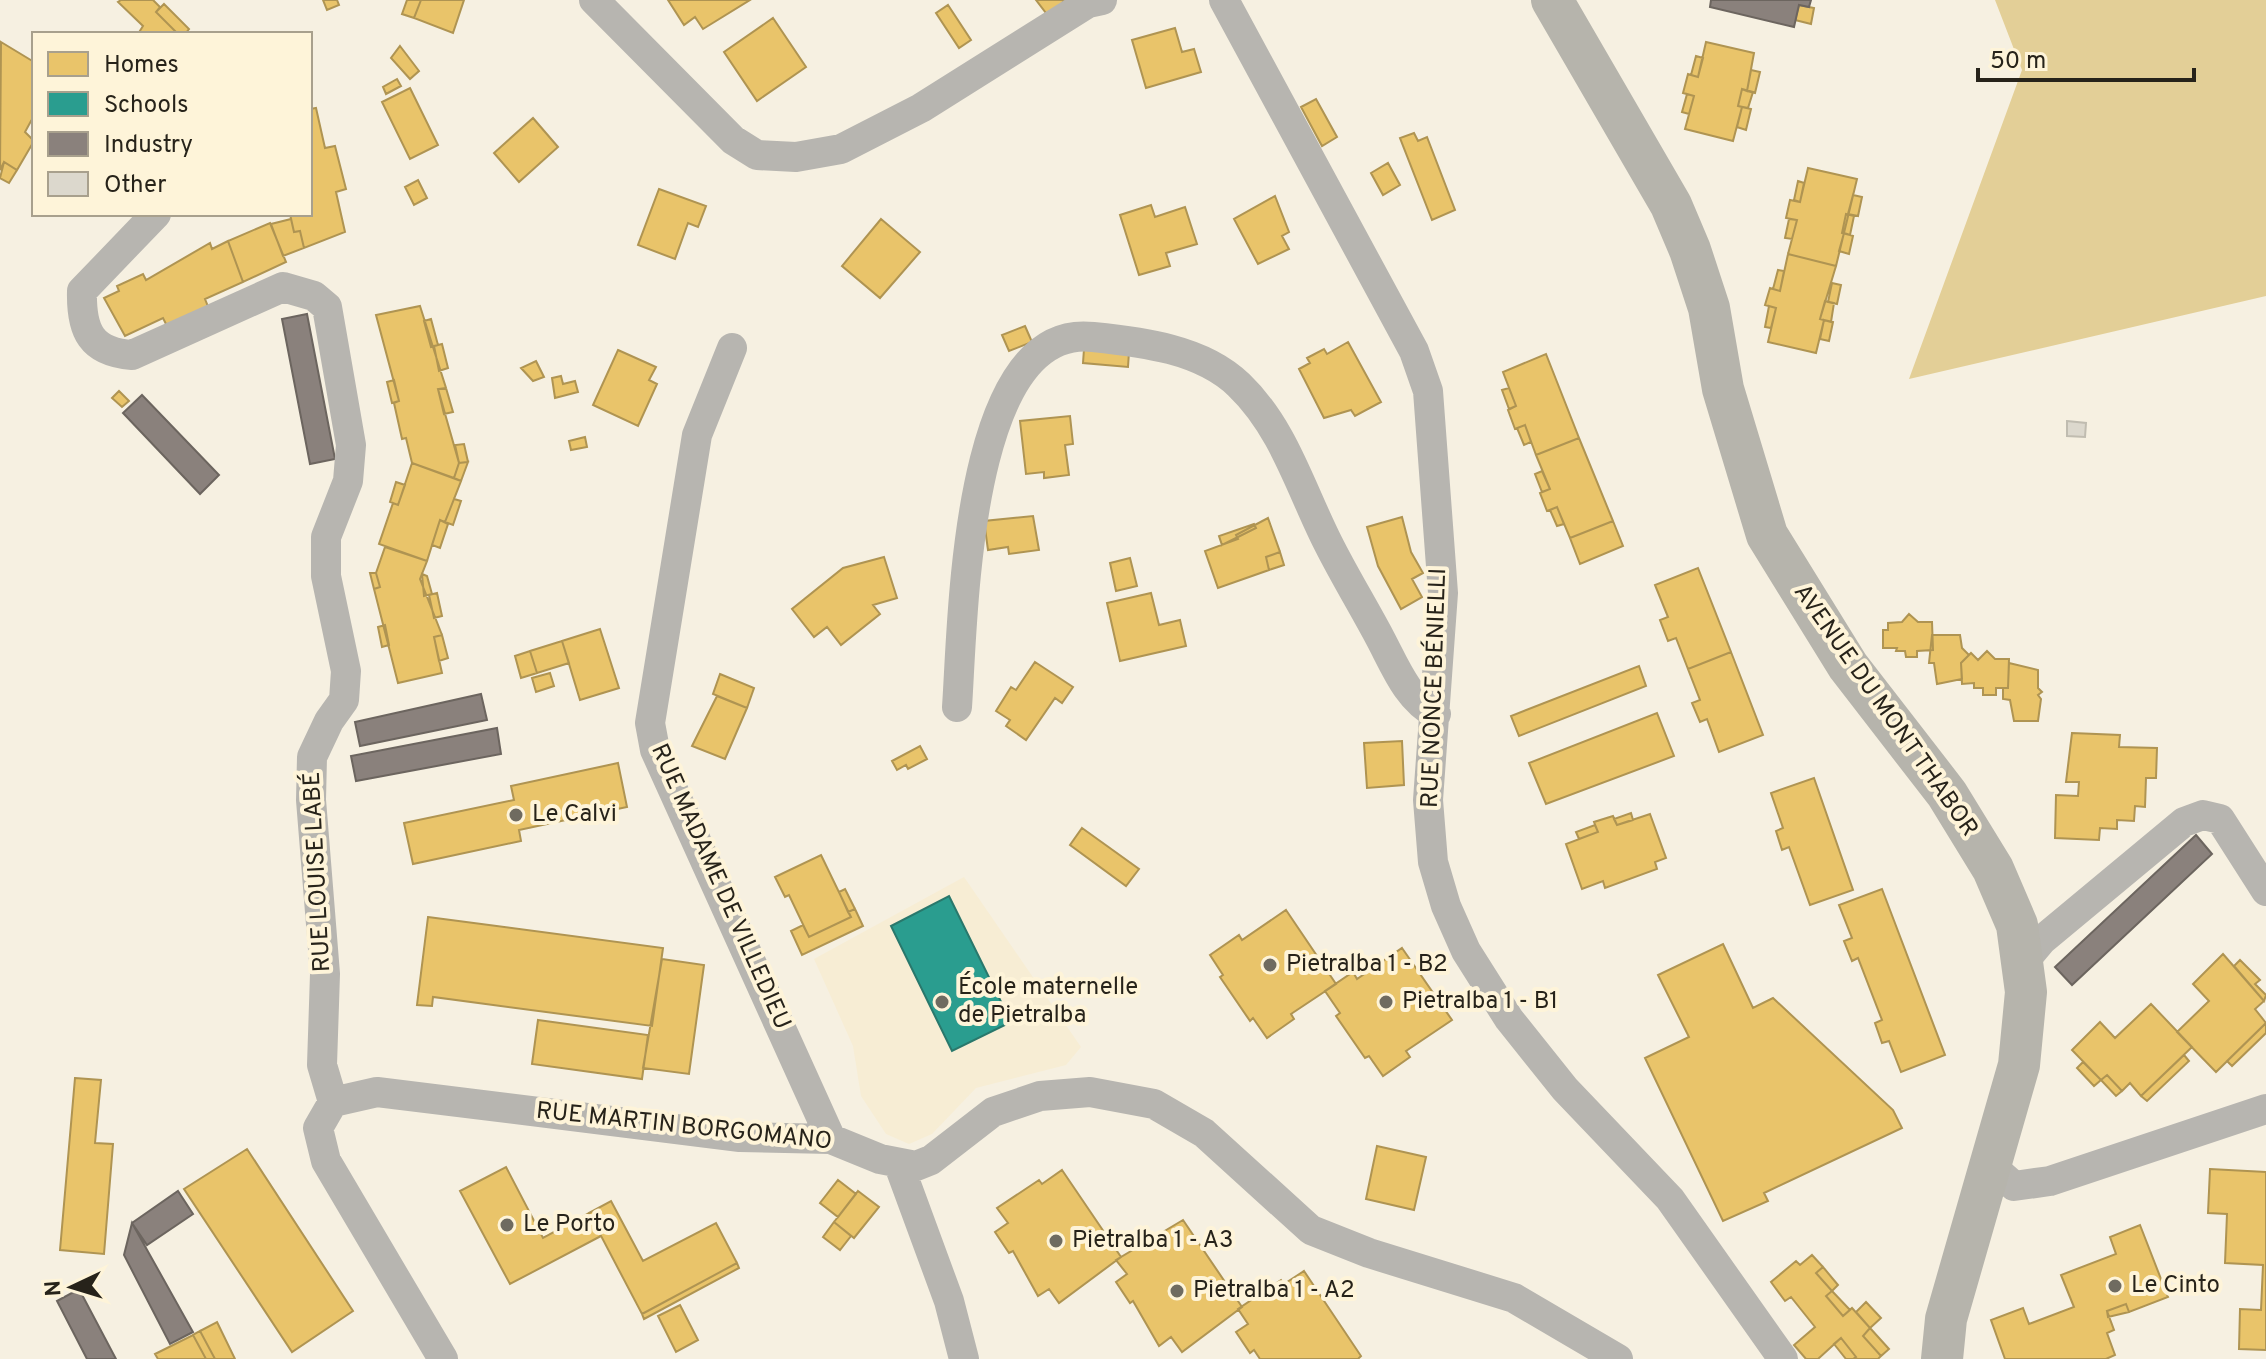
<svg xmlns="http://www.w3.org/2000/svg" width="2266" height="1359" font-family="Overpass,sans-serif">
<style>
.built{fill:#f7edd4}
.forest{fill:#e3cf97}
.homes{fill:#e9c46a;stroke:#af9452;stroke-width:2}
.schools{fill:#2a9d8f;stroke:#29786c;stroke-width:2}
.industry{fill:#8a817c;stroke:#6c655f;stroke-width:2}
.building{fill:#dcd8cd;stroke:#c0bcb0;stroke-width:2}
.lines{fill:none;stroke-linecap:round;stroke-linejoin:round}
.street{stroke:#b7b5b0;stroke-width:30}
.secondary{stroke:#b6b4ac;stroke-width:42}
.poi-dot{fill:#6f6b60;stroke:#fef4d9;stroke-width:3}
.labels{text-anchor:middle;dominant-baseline:central;stroke-width:8;stroke-linejoin:round;paint-order:stroke}
.street-label{font-size:24px;fill:#27231a;stroke:#fef4d9}
.poi-label{font-size:24px;fill:#27231a;stroke:#fef4d9;text-anchor:start}
</style>
<rect width="100%" height="100%" fill="#f6f0e1"/>
<!-- built -->
<path class="built" d="M964,877L1081,1047L1066,1065L976,1088L932,1134L909,1144L886,1134L861,1096L853,1046L814,959Z"/>
<!-- forest -->
<path class="forest" d="M1995,0H2266V296L1909,379L2022,70Z"/>
<!-- homes -->
<path class="homes" d="M121,0H153L160,7L156,12L178,34H138L143,26L118,2Z
M323,0H337L339,5L327,10Z
M407,0H421L414,18L402,14Z
M421,0H464L453,33L414,18Z
M668,0H750L703,29L695,17L684,25Z
M1036,0H1065L1049,17Z
M164,4L189,29L185,34H178L156,12Z
M948,5L971,40L959,48L936,13Z
M1799,5L1814,8L1811,24L1795,20Z
M773,18L806,67L757,101L724,52Z
M1175,28L1182,52L1194,49L1201,72L1146,88L1132,40Z
M1,42L34,62V123L31,121L25,132L34,141L17,170L4,162L0,170Z
M1706,42L1754,53L1747,91L1742,89L1738,106L1742,107L1733,141L1685,129L1694,96L1683,93L1688,74L1698,77Z
M400,46L419,71L410,79L391,58Z
M1696,56L1703,58L1698,77L1691,75Z
M1751,70L1760,72L1755,93L1747,91Z
M397,79L401,86L386,94L383,87Z
M410,88L438,145L410,159L382,102Z
M1742,89L1753,92L1748,108L1738,106Z
M1687,94L1694,96L1689,114L1682,112Z
M1316,99L1337,137L1322,146L1301,107Z
M1742,107L1751,109L1746,130L1737,127Z
M316,108L325,148L335,146L346,189L336,192L345,232L304,248L300,231L294,232L290,214H310V109Z
M533,118L558,147L519,182L494,153Z
M1414,133L1418,141L1427,137L1455,210L1432,220L1400,138Z
M4,162L17,170L9,183L0,178Z
M1388,163L1400,185L1383,195L1371,173Z
M1808,168L1857,179L1836,266L1788,254L1797,220L1786,218L1790,200L1800,202Z
M418,180L427,198L414,205L405,187Z
M1798,181L1804,183L1800,202L1794,200Z
M659,189L706,206L698,227L688,223L675,259L638,245Z
M1853,195L1862,197L1858,216L1848,214Z
M1275,196L1289,232L1282,236L1289,249L1258,264L1234,219Z
M1151,205L1155,217L1185,207L1197,244L1166,253L1170,266L1139,275L1120,215Z
M1846,214L1854,216L1850,235L1842,233Z
M291,219L294,232L300,231L304,248L283,256L271,224Z
M881,219L920,252L880,298L842,266Z
M1789,219L1797,220L1792,239L1785,238Z
M270,223L286,262L243,282L228,241Z
M1844,233L1853,236L1849,254L1839,251Z
M228,241L243,282L205,299L209,309L168,328L163,318L125,336L104,298L119,291L117,286L143,274L146,280L210,243L212,249Z
M1788,254L1836,266L1820,319L1824,320L1816,353L1768,342L1776,308L1765,305L1770,288L1780,291Z
M1778,270L1784,271L1780,291L1773,289Z
M1832,283L1841,285L1837,304L1828,302Z
M1825,301L1834,303L1831,322L1820,319Z
M420,306L446,388L438,389L459,463L454,478L412,463L406,438L402,439L394,403L399,401L376,315Z
M1769,306L1776,308L1771,328L1765,327Z
M431,319L438,345L431,347L424,321Z
M1824,320L1833,322L1829,341L1820,339Z
M1025,326L1032,342L1009,351L1002,335Z
M1348,342L1381,402L1355,416L1351,410L1324,418L1299,369L1310,363L1307,358L1324,349L1327,354Z
M442,344L448,368L439,371L434,346Z
M1084,349L1129,352L1128,367L1083,363Z
M618,350L656,367L649,380L657,384L638,426L593,405Z
M1546,354L1579,438L1536,455L1525,425L1515,429L1508,410L1516,406L1503,372Z
M536,361L544,377L533,381L521,368Z
M561,376L563,384L575,381L578,392L555,398L552,378Z
M394,380L399,401L392,403L387,382Z
M446,388L453,412L444,414L438,389Z
M1509,388L1516,406L1509,409L1502,390Z
M119,391L129,401L122,407L112,398Z
M1070,416L1073,444L1065,445L1069,475L1044,478V472L1026,474L1020,421Z
M1525,425L1531,442L1524,445L1517,428Z
M585,437L587,447L571,450L569,441Z
M1579,438L1613,521L1570,538L1557,507L1547,511L1540,493L1550,489L1536,455Z
M464,444L468,462L459,463L455,445Z
M468,462L461,481L454,478L459,463Z
M412,463L461,481L445,522L440,520L427,561L379,544L393,503L398,505Z
M1542,471L1550,489L1542,492L1535,474Z
M396,482L405,485L398,505L390,502Z
M454,499L461,501L453,525L445,522Z
M1557,507L1564,524L1557,526L1550,510Z
M1033,516L1039,550L1009,554L1008,547L988,550L984,521Z
M1402,517L1411,552L1423,573L1412,579L1422,597L1401,609L1378,566L1367,527Z
M1268,518L1280,552L1266,557L1269,570L1218,588L1205,551L1238,539L1236,535Z
M440,520L448,524L440,548L432,545Z
M1613,521L1623,546L1580,564L1570,538Z
M1254,524L1256,528L1222,545L1219,536Z
M385,547L427,561L420,579L442,635L434,637L442,673L398,683L374,589L380,587L376,573Z
M1280,552L1284,565L1269,570L1266,557Z
M884,557L897,598L873,605L880,614L841,645L827,627L814,637L792,609L843,568Z
M1130,558L1137,586L1116,591L1110,563Z
M1698,568L1731,652L1688,669L1676,638L1668,641L1660,620L1668,617L1655,585Z
M370,573H376L380,587L374,589Z
M422,574L427,576L432,594L424,596Z
M437,593L442,616L434,618L429,595Z
M1151,593L1159,625L1180,620L1186,646L1120,661L1107,603Z
M1909,614L1918,622H1932L1933,650L1917,651V657H1906L1905,651H1896L1897,648H1883V630H1888V623L1902,622Z
M385,625L389,645L382,647L378,627Z
M600,629L619,688L580,700L562,641Z
M442,635L448,658L439,661L434,637Z
M1932,635H1960L1962,648L1969,655L1961,663L1962,679L1937,684L1934,663H1929Z
M562,641L569,663L537,673L530,651Z
M530,651L537,673L521,678L515,656Z
M1987,651L1995,659H2009L2008,688H1996V695H1983V688H1974V683L1962,684L1961,663L1971,653L1978,660Z
M1731,652L1763,735L1719,752L1707,719L1700,722L1692,703L1700,700L1688,669Z
M1035,662L1073,687L1062,703L1055,698L1026,740L1006,726L1010,720L996,711L1011,687L1016,690Z
M2009,663L2038,670V688L2042,692L2038,695L2041,699L2038,721H2014L2010,700L2003,699V688H2008Z
M1639,666L1646,686L1519,736L1511,716Z
M550,673L554,686L536,692L532,678Z
M720,674L754,688L747,708L713,694Z
M717,696L747,708L725,759L692,746Z
M1657,713L1674,756L1546,804L1529,763Z
M2072,733L2120,735L2119,747L2157,748L2156,778H2146L2145,807L2135,806L2134,821L2117,820V829L2100,828L2099,840L2055,838L2056,795L2078,796L2079,782H2066Z
M1402,741L1404,785L1367,788L1364,743Z
M920,746L927,759L908,769L906,765L897,770L892,761Z
M618,763L627,807L519,830L521,841L413,864L404,823L514,800L511,786Z
M1814,778L1853,890L1810,905L1789,847L1782,850L1776,831L1783,828L1771,793Z
M1631,813L1633,820L1617,825L1614,819Z
M1650,814L1666,858L1655,862L1657,869L1605,888L1603,881L1582,889L1566,844L1598,832L1594,822L1613,816L1617,825Z
M1595,825L1598,832L1579,839L1576,832Z
M1082,828L1139,869L1126,886L1070,845Z
M821,855L851,917L809,937L789,895L785,897L775,877Z
M845,889L855,909L848,912L839,892Z
M1882,889L1945,1055L1901,1072L1889,1041L1882,1043L1875,1023L1882,1020L1858,958L1852,961L1844,941L1852,938L1839,905Z
M855,909L863,926L802,955L791,931L803,925L809,937L851,917L848,912Z
M1286,910L1336,984L1291,1014L1294,1019L1267,1038L1253,1018L1250,1021L1220,977L1223,975L1210,955L1239,935L1242,940Z
M428,917L663,948L652,1026L433,997L432,1006L417,1005Z
M1723,944L1753,1008L1773,998L1893,1110L1902,1128L1764,1193L1768,1201L1723,1221L1645,1058L1689,1037L1658,975Z
M1402,948L1452,1020L1406,1051L1410,1057L1383,1076L1369,1056L1365,1058L1336,1016L1340,1013L1325,991L1353,972L1357,979Z
M2223,954L2264,1001L2255,1009L2266,1023L2216,1072L2177,1032L2209,1001L2193,984Z
M662,959L704,965L689,1074L643,1068Z
M2240,960L2260,980L2255,984L2266,995L2264,1001L2234,966Z
M2151,1004L2192,1047L2141,1096L2130,1083L2122,1091L2107,1075L2101,1080L2072,1050L2100,1022L2115,1038Z
M538,1020L648,1035L642,1079L532,1064Z
M2266,1023V1033L2232,1066L2227,1061Z
M2184,1055L2189,1061L2147,1101L2141,1096Z
M2083,1062L2101,1080L2094,1086L2077,1068Z
M2107,1075L2122,1091L2116,1096L2101,1080Z
M75,1078L101,1080L95,1143L113,1144L104,1254L60,1250Z
M1377,1146L1426,1157L1414,1210L1366,1199Z
M247,1149L353,1311L292,1352L184,1189Z
M506,1167L543,1238L589,1213L601,1236L510,1284L460,1191Z
M2210,1169L2266,1172V1350L2239,1349L2240,1309L2261,1310L2263,1265L2225,1263L2227,1214L2208,1213Z
M1062,1170L1121,1257L1059,1303L1049,1289L1038,1296L1013,1251L1009,1253L995,1232L1008,1223L997,1208L1039,1180L1042,1184Z
M838,1180L856,1194L838,1217L820,1203Z
M858,1191L879,1207L854,1238L834,1222Z
M611,1201L643,1261L716,1223L737,1263L642,1314L589,1213Z
M1183,1220L1242,1307L1182,1352L1171,1337L1159,1346L1133,1301L1130,1303L1116,1282L1127,1274L1116,1260Z
M834,1222L851,1236L840,1250L823,1237Z
M2140,1225L2168,1297L2129,1312L2126,1304L2107,1311L2114,1330L2107,1333L2115,1355L2106,1359H2005L1991,1320L2023,1308L2029,1324L2074,1307L2061,1275L2116,1254L2110,1237Z
M1812,1255L1823,1267L1816,1273L1832,1291L1826,1296L1843,1316L1852,1308L1870,1328L1863,1336L1881,1356L1878,1359H1853L1856,1357L1841,1338L1818,1359H1806L1794,1345L1815,1327L1791,1297L1785,1301L1771,1282L1796,1261L1800,1265Z
M737,1263L739,1268L644,1319L642,1314Z
M1823,1267L1838,1285L1832,1291L1816,1273Z
M1304,1271L1361,1356L1358,1359H1260L1254,1350L1250,1353L1236,1332L1248,1324L1238,1309L1281,1280L1284,1284Z
M1832,1291L1850,1310L1843,1316L1826,1296Z
M1866,1302L1881,1318L1870,1328L1856,1312Z
M2126,1304L2129,1312L2108,1317L2107,1311Z
M680,1305L698,1340L676,1352L658,1316Z
M217,1322L235,1359H215L200,1331Z
M1870,1328L1889,1349L1881,1356L1863,1336Z
M200,1331L215,1359H206L193,1335Z
M193,1335L206,1359H158L155,1354Z
M1841,1338L1856,1357L1853,1359H1846L1834,1344Z"/>
<!-- schools -->
<path class="schools" d="M949,896L1011,1022L952,1051L891,926Z"/>
<!-- industry -->
<path class="industry" d="M1711,0H1811L1809,7L1799,5L1794,27L1710,7Z
M307,314L335,459L310,464L282,319Z
M142,395L219,475L200,494L123,413Z
M481,694L487,720L360,746L355,722Z
M497,728L501,754L356,781L351,756Z
M2196,835L2212,854L2072,985L2055,967Z
M178,1191L193,1214L147,1245L132,1223Z
M132,1223L193,1332L170,1344L124,1255Z
M79,1289L116,1359H87L57,1301Z"/>
<!-- building -->
<path class="building" d="M2067,421L2086,423L2085,437L2067,436Z"/>
<g class="lines">
<!-- street -->
<path class="street" d="M594,0L733,140L757,155L796,157L841,149L921,108L1088,3L1102,0
M1224,0L1414,351L1428,391L1443,593L1428,800L1433,862L1446,906L1466,951L1509,1019L1565,1089L1670,1199L1783,1359
M156,214L82,291C81,331 91,352 132,355L283,287L314,296L327,307L351,445L348,481L326,537V576L346,671L344,700L329,721L312,757L311,800L325,974L322,1065L333,1102
M732,348L697,435L650,723L655,750L831,1139
M957,707C963,625 964,322 1093,337C1142,342 1202,349 1239,385C1284,428 1301,490 1328,543C1344,575 1363,606 1380,638C1395,666 1407,699 1436,714
M2022,964L2042,940L2184,822L2203,815L2220,819L2266,891
M1989,1164L2014,1186L2050,1181L2266,1109
M899,1165L949,1301L964,1359
M443,1359L326,1161L318,1128L333,1102L377,1092L740,1137L831,1139L880,1159L916,1166L931,1160L993,1112L1040,1096L1090,1092L1154,1104L1204,1133L1311,1230L1369,1253L1514,1298L1618,1359"/>
<!-- secondary -->
<path class="secondary" d="M1552,0L1671,205L1690,250L1709,308L1723,389L1767,535L1848,666L1947,794L1993,869L2017,925L2026,992L2019,1065L1946,1319L1942,1359"/>
</g>
<!-- markers -->
<g class="poi-dot">
<circle cx="516" cy="815" r="8"/>
<circle cx="1270" cy="965" r="8"/>
<circle cx="942" cy="1002" r="8"/>
<circle cx="1386" cy="1002" r="8"/>
<circle cx="507" cy="1225" r="8"/>
<circle cx="1056" cy="1241" r="8"/>
<circle cx="2115" cy="1286" r="8"/>
<circle cx="1177" cy="1291" r="8"/>
</g>
<g class="labels">
<!-- street labels -->
<g class="street-label">
<text transform="translate(1435 688) rotate(-88)">RUE NONCE BÉNIELLI</text>
<text transform="translate(1885 711) rotate(55)">AVENUE DU MONT THABOR</text>
<text transform="translate(318 872) rotate(-93)">RUE LOUISE LABÉ</text>
<text transform="translate(720 887) rotate(66)">RUE MADAME DE VILLEDIEU</text>
<text transform="translate(684 1127) rotate(6)">RUE MARTIN BORGOMANO</text>
</g>
<!-- poi labels -->
<g class="poi-label">
<text x="532" y="815">Le Calvi</text>
<text x="1286" y="965">Pietralba 1 - B2</text>
<text x="958" y="988">École maternelle<tspan x="958" dy="28">de Pietralba</tspan></text>
<text x="1402" y="1002">Pietralba 1 - B1</text>
<text x="523" y="1225">Le Porto</text>
<text x="1072" y="1241">Pietralba 1 - A3</text>
<text x="2131" y="1286">Le Cinto</text>
<text x="1193" y="1291">Pietralba 1 - A2</text>
</g>
</g>
<!-- legend -->
<rect x="32" y="32" width="280" height="184" fill="#fef4d9" stroke="#a8a08d" stroke-width="2"/>
<rect x="48" y="52" width="40" height="24" fill="#e9c46a" stroke="#a8a08d" stroke-width="2"/>
<text x="104" y="72" font-size="24" fill="#27231a">Homes</text>
<rect x="48" y="92" width="40" height="24" fill="#2a9d8f" stroke="#a8a08d" stroke-width="2"/>
<text x="104" y="112" font-size="24" fill="#27231a">Schools</text>
<rect x="48" y="132" width="40" height="24" fill="#8a817c" stroke="#a8a08d" stroke-width="2"/>
<text x="104" y="152" font-size="24" fill="#27231a">Industry</text>
<rect x="48" y="172" width="40" height="24" fill="#dcd8cd" stroke="#a8a08d" stroke-width="2"/>
<text x="104" y="192" font-size="24" fill="#27231a">Other</text>
<!-- north arrow -->
<g transform="translate(72 1287) rotate(266)" stroke="#fef4d9" stroke-width="6" paint-order="stroke">
<path d="M0-6L14 30L0 20L-14 30Z" fill="#27231a"/>
<text y="-12" font-size="22" font-weight="bold" text-anchor="middle" fill="#27231a">N</text>
</g>
<!-- scale -->
<path d="M1978 68v12h216v-12" fill="none" stroke="#27231a" stroke-width="4"/>
<text x="1990" y="68" font-size="24" fill="#27231a" stroke="#fef4d9" stroke-width="6" paint-order="stroke">50 m</text>
</svg>
